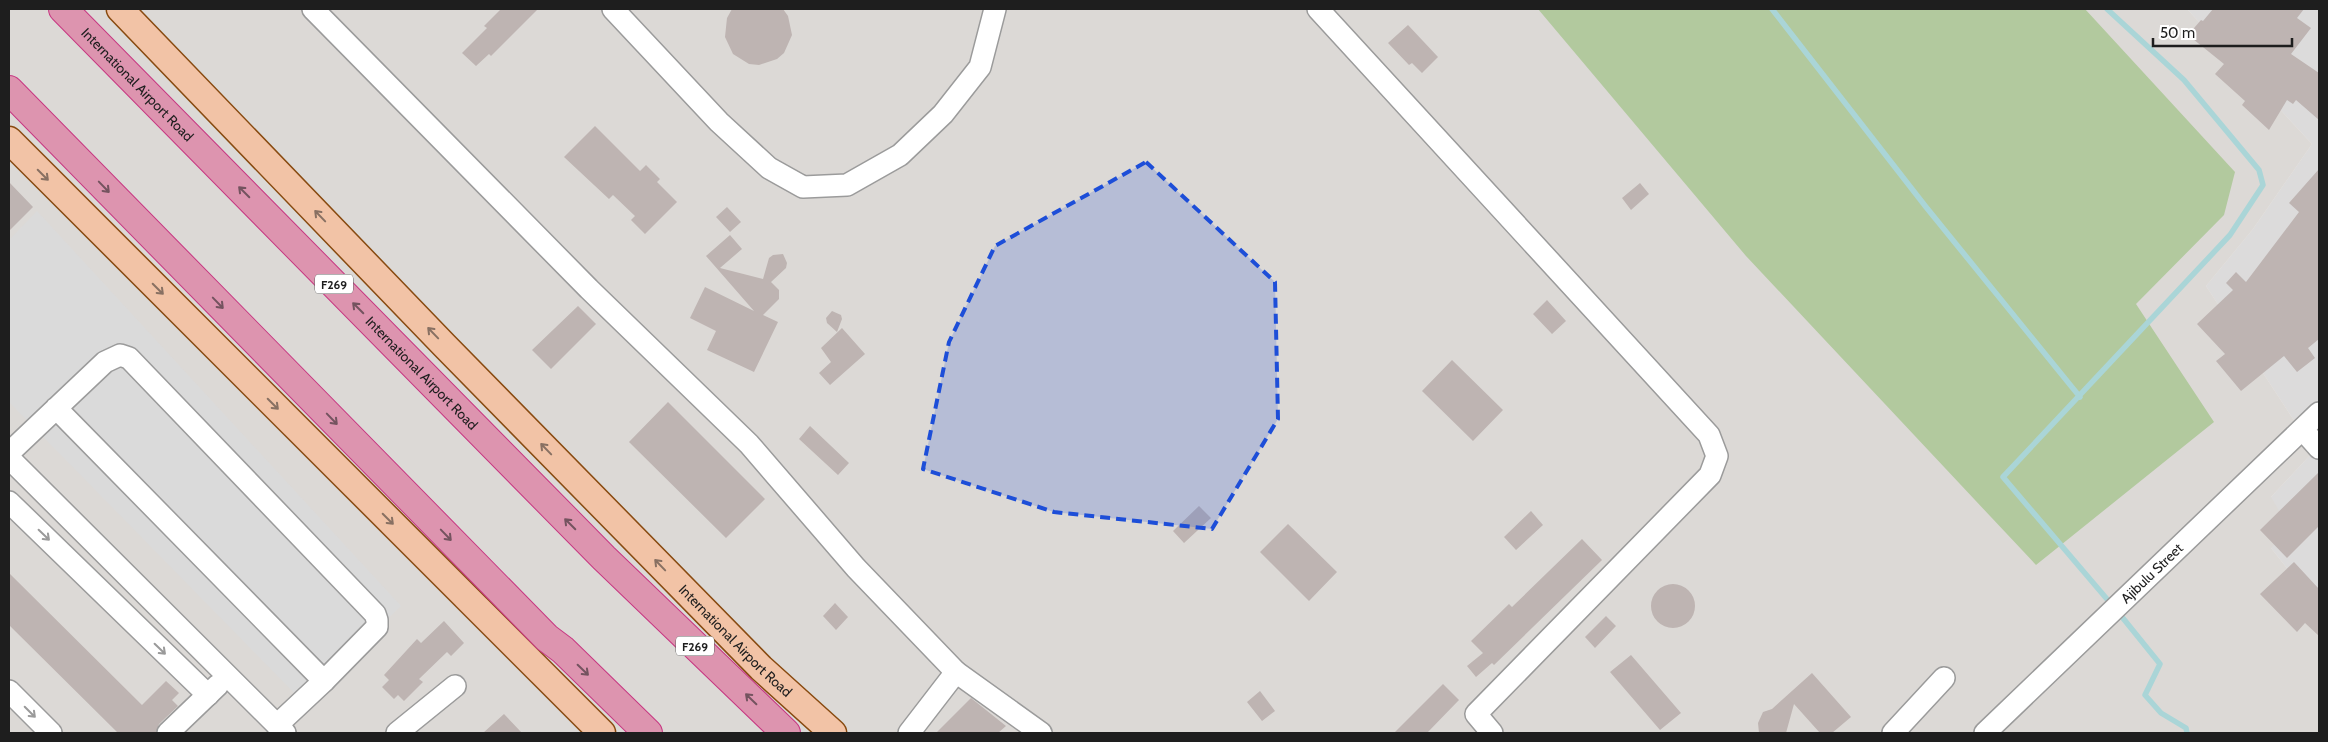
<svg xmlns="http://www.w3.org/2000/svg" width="2328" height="742" font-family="Cabin,sans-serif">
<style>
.residential{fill:#dcdbdb}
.airport{fill:#dcd9d6}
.forest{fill:#b2c99e}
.parking{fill:#dadada}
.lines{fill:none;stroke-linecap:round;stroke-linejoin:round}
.stream{stroke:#aad5d7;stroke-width:5.5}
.building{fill:#beb4b2}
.minor-casing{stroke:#9b9b9b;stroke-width:24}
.major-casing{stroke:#884a10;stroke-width:29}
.highway-casing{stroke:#c73782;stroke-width:30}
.minor{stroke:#fff;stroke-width:21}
.major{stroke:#f2c3a6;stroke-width:26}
.highway{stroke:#dd94af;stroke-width:28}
.oneway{stroke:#887062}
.oneway2{stroke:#74535f}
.oneway3{stroke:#9a9a9a}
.marked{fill:#1d4ed8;fill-opacity:0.2;stroke:#1d4ed8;stroke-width:4;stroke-dasharray:10 6;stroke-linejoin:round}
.labels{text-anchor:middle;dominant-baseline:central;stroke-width:4;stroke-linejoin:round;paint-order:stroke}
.shield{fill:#fff;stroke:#626262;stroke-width:1}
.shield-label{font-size:12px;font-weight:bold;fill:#1e1e1e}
.street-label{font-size:14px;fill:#1e1e1e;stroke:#fff}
</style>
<rect width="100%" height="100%" fill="#eee9e5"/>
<!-- residential -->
<path class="residential" d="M2187,9H2319V600L2313,601L2271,548V497L2314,451L2206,286L2253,229L2312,144Z"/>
<!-- airport -->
<path class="airport" d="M9,9H2187L2312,144L2253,229L2206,286L2314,451L2271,497L2290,529L2271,548L2313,601L2319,600V733H9Z"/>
<!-- forest -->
<path class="forest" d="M1538,9H2085L2235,172L2224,215L2136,304L2214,422L2036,565L1746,256Z"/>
<!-- parking -->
<path class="parking" d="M37,211L401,606L302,701L9,402V240Z"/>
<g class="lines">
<!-- stream -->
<path class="stream" d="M1772,9L1926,207L2080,397
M2107,9L2184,80L2259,170L2263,185L2230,235L2003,477L2112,605
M2118,612L2160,664L2145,695L2161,713L2186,728L2187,733"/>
</g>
<!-- building -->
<path class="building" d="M501,9H538L491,56L489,54L476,66L462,53L487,28L484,26Z
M732,9H783L788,16L792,35L784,53L777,59L759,65L749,64L733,54L725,37L727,18Z
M2213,9H2304L2297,18L2311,28L2291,54L2319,73V120L2296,100L2293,104L2287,100L2269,130L2242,105L2245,101L2215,74L2224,64L2188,35L2201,20L2203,21Z
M1408,25L1438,57L1422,73L1412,63L1409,65L1388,43Z
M595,126L640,171L646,165L660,179L657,182L677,202L645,234L631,220L635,216L613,195L609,199L564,157Z
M2319,169V339L2308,348L2315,358L2297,372L2284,356L2241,391L2216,361L2225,354L2197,324L2233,290L2226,283L2236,272L2246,282L2299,212L2289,203Z
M9,182L33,207L9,231Z
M1640,183L1649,194L1631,210L1622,198Z
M727,207L741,222L730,232L716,217Z
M730,235L742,249L720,268L763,279L769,258L773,255L783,254L787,263L786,268L771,282L779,290V299L763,315L778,322L754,372L707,350L716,331L690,318L705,287L754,311L706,256Z
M1547,300L1566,321L1552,334L1533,314Z
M578,306L596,324L551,369L532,350Z
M832,311L841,315L842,319L837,332L827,323L826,318Z
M842,328L865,354L830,385L819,373L831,362L821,348Z
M1452,360L1503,410L1473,441L1422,391Z
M668,402L765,499L726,538L629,442Z
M810,426L849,463L838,475L799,439Z
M2319,472V526L2287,558L2260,530Z
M1199,506L1211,518L1184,543L1173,531Z
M1531,511L1543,525L1516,550L1504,537Z
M1288,524L1337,572L1309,601L1260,552Z
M1582,539L1602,560L1494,665L1492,663L1476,677L1467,666L1483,653L1471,641L1509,604L1512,607Z
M2294,562L2319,589V636L2305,623L2297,632L2260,594Z
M9,573L142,705L166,681L179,693L172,700L178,706L159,724L156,733H118L9,625Z
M1651 606a22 22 0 1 1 44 0a22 22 0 1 1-44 0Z
M835,603L848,617L836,630L823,616Z
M1606,616L1616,626L1595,648L1585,637Z
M444,621L464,643L451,656L447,652L419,679L423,682L404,701L398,695L394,699L382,687L389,680L384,675L417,639L421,643Z
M1631,655L1681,713L1660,730L1610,672Z
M1812,673L1851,717L1832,733H1820L1794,704L1786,733H1759L1758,723L1763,712L1772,709Z
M1443,684L1459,700L1427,733H1394Z
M1260,691L1275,711L1262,721L1247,702Z
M971,698L1006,726L998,733H936Z
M504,714L522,733H483Z"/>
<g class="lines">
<defs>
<g id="minor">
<path d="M313,9L589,289L749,444L856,568L956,672L909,733"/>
<path d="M613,9L719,122L769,168L803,187L847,185L900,155L943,114L980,67L995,9"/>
<path d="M1318,9L1709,435L1717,456L1710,475L1476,714L1492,733"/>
<path d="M2303,430L2319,448"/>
<path d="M9,453L105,362L120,355L129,358L375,614L377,620V627L324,681L56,408"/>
<path d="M9,458L285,733"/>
<path d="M9,502L208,695"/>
<path d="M956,672L1041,733"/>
<path d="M9,691L51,733"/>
<path d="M277,725L324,681"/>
<path d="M168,733L218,685"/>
<path d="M397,733L455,686"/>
<path d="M1893,733L1944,678"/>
<path id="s1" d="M1985,733L2319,413"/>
</g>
<g id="major">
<path id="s2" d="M120,9L444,345L761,668L833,733"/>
<path d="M9,140L602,733"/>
</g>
<g id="highway">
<path id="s3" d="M63,9L604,558L786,733"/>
<path d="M9,90L547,638L563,650L648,733"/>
</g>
</defs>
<!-- minor casing -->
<use href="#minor" class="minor-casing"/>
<!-- major casing -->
<use href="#major" class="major-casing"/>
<!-- highway casing -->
<use href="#highway" class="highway-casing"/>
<!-- minor -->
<use href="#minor" class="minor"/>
<!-- major -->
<use href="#major" class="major"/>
<!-- highway -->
<use href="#highway" class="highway"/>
</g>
<!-- one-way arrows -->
<defs><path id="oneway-shaft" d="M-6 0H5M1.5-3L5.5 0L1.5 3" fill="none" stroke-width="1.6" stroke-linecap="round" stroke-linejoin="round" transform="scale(1.25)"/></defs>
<g class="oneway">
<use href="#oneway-shaft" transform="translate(43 175) rotate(45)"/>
<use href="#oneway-shaft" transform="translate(320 216) rotate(-134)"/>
<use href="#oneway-shaft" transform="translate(158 289) rotate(45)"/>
<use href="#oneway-shaft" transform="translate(433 333) rotate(-134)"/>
<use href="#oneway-shaft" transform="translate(273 404) rotate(45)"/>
<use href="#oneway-shaft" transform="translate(546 449) rotate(-134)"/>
<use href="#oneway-shaft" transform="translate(388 519) rotate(45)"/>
<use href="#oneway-shaft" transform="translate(660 565) rotate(-134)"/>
</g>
<g class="oneway2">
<use href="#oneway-shaft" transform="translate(104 187) rotate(46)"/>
<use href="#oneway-shaft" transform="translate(244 192) rotate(-135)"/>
<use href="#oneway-shaft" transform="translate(218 303) rotate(46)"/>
<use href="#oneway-shaft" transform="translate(358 308) rotate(-135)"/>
<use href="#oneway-shaft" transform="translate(332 419) rotate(46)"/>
<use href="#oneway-shaft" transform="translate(570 524) rotate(-135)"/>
<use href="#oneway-shaft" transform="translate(446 535) rotate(46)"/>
<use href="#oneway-shaft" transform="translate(583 670) rotate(44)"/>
<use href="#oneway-shaft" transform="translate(751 699) rotate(-136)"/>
</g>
<g class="oneway3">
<use href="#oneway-shaft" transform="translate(44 535) rotate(44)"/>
<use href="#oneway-shaft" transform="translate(160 649) rotate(44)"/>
<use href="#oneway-shaft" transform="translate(30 712) rotate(45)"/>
</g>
<!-- marked area -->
<path class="marked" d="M1146,162L1275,282L1278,419L1212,529L1054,512L923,469L949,342L995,246Z"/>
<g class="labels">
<!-- shield labels -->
<g class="shield">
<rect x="315" y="274.5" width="38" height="19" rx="4"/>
<rect x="676" y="636.5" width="38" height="19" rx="4"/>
</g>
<g class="shield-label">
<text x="334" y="284">F269</text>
<text x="695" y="646">F269</text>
</g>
<!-- street labels -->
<g class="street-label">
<text stroke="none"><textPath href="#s3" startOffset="106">International Airport Road</textPath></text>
<text stroke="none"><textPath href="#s3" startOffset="511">International Airport Road</textPath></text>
<text stroke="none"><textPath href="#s1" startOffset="231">Ajibulu Street</textPath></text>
<text stroke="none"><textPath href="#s2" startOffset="882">International Airport Road</textPath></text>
</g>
</g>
<!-- border -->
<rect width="2328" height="742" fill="none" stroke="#1e1e1e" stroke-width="20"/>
<!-- scale -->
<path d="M2153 38v8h139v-8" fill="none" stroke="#1e1e1e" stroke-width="2.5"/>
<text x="2160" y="38" font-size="15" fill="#1e1e1e" stroke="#ffffff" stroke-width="4" paint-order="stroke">50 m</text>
</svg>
